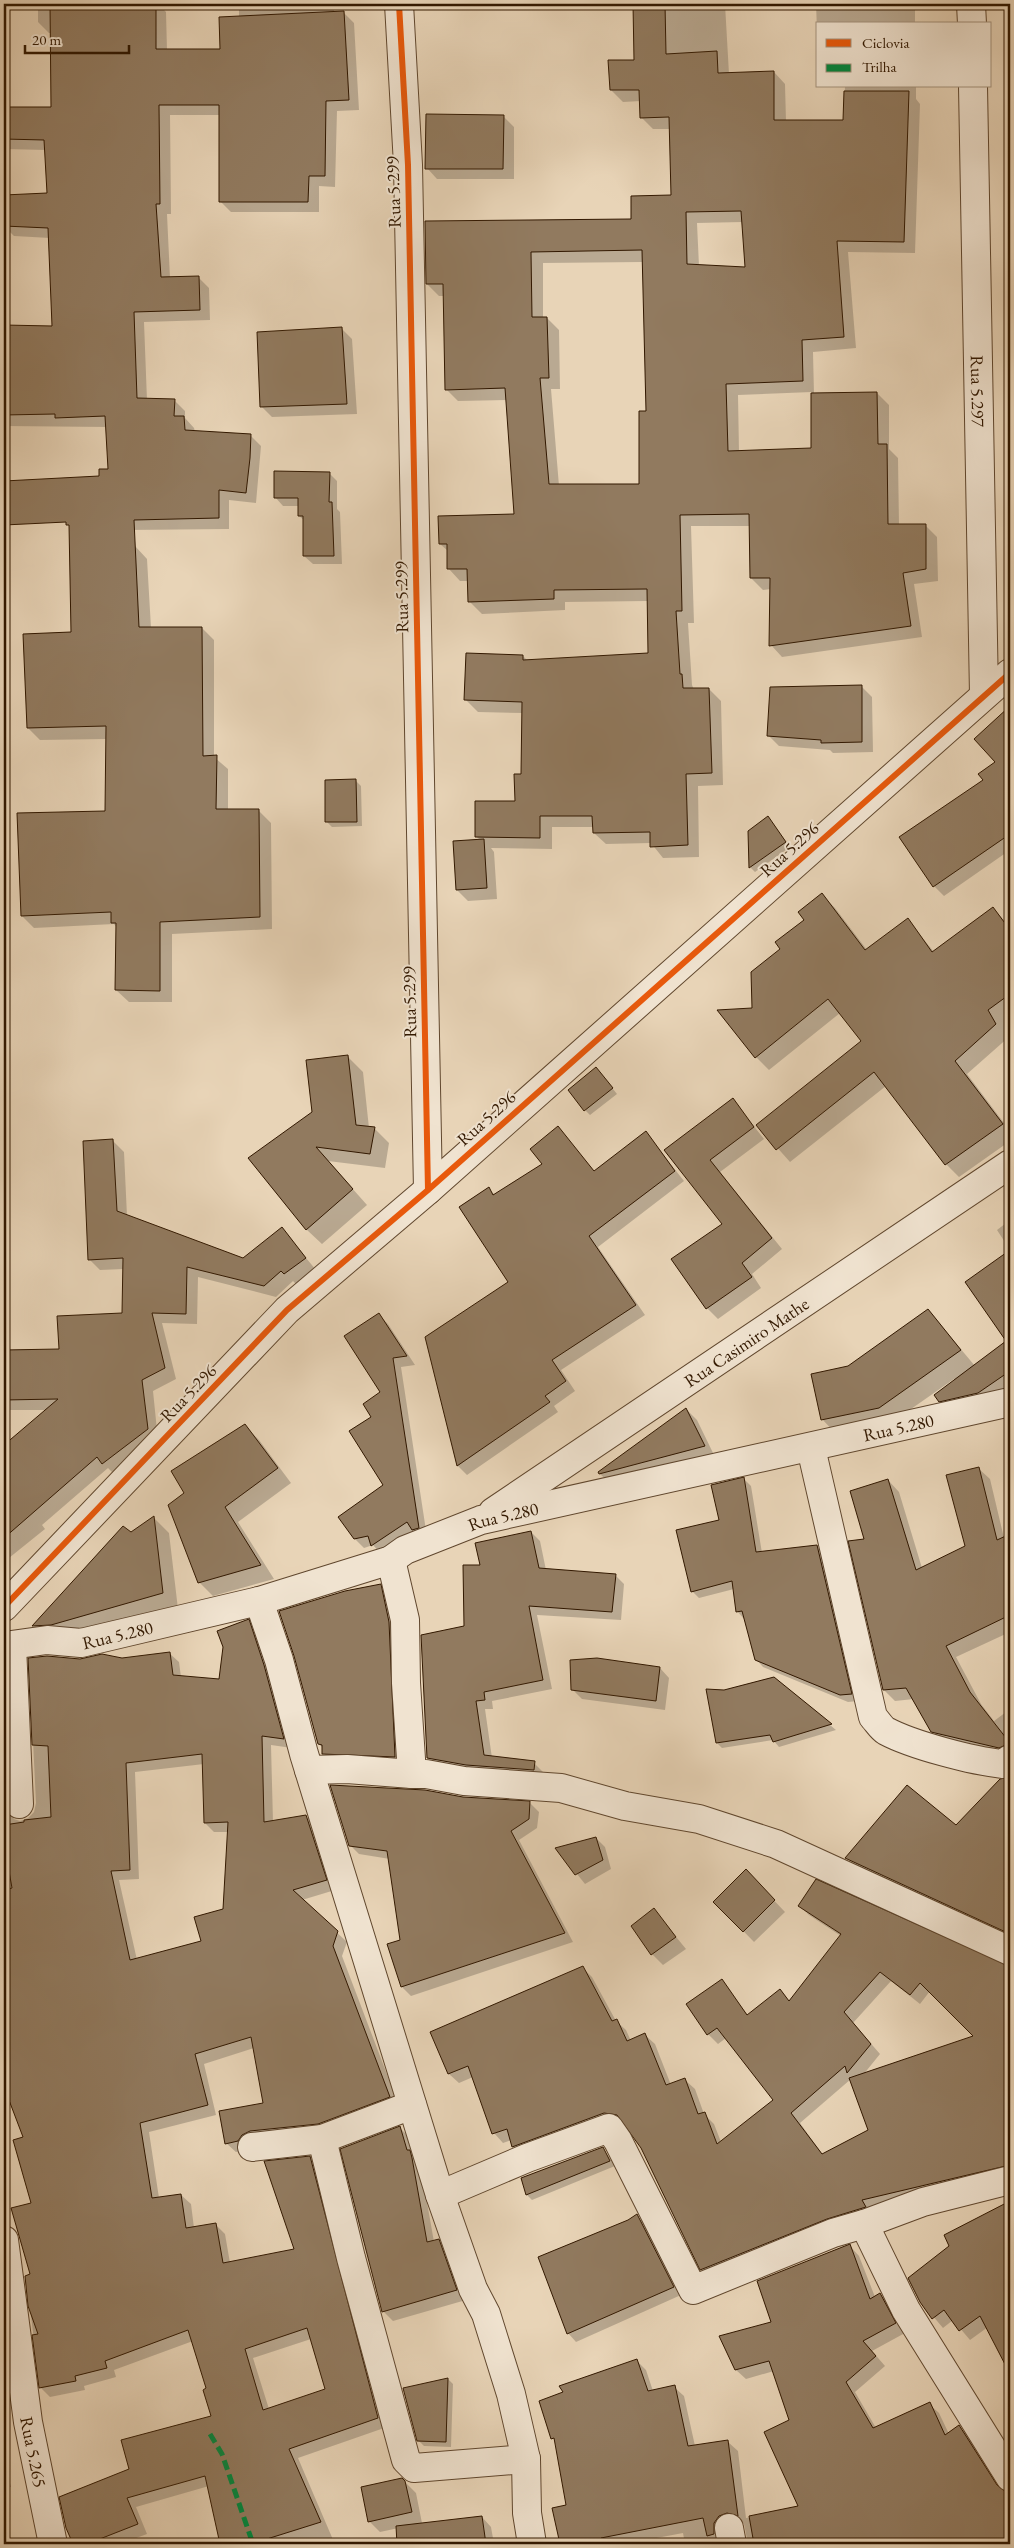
<svg xmlns="http://www.w3.org/2000/svg" width="1014" height="2548" font-family="'EB Garamond',serif">
<style>
.shadow{fill:#0003;fill-rule:evenodd}
.building{fill:#917a5f;stroke:#321800;fill-rule:evenodd}
.lines{fill:none;stroke-linecap:round;stroke-linejoin:round}
.minor-casing{stroke:#60472e;stroke-width:30}
.minor{stroke:#f0e3d0;stroke-width:28}
.quiet{stroke:#00873e;stroke-width:5;stroke-dasharray:10 5;stroke-linecap:butt}
.cycleway-casing{stroke:#f0e3d0;stroke-width:9}
.cycleway{stroke:#e8590c;stroke-width:6}
.labels{text-anchor:middle;dominant-baseline:central;stroke-width:4;stroke-linejoin:round;paint-order:stroke}
.street-label{font-size:18px;fill:#321800;stroke:#f0e3d0}
</style>
<rect width="100%" height="100%" fill="#e8d4b7"/>
<filter id="stains"><feTurbulence type="fractalNoise" baseFrequency=".004" numOctaves="4"/><feColorMatrix values="0 0 0 0 .2 0 0 0 0 .09 0 0 0 0 .02 0 0 0 .5 -.17"/></filter>
<radialGradient id="worn" r=".72"><stop offset=".6" stop-color="#630" stop-opacity="0"/><stop offset="1" stop-color="#630" stop-opacity=".3"/></radialGradient>
<!-- shadow -->
<path class="shadow" d="M38,4H158L166,12L167,50H221L239,18V4H334V13H344L354,23L359,110L337,111L335,187L319,186V212H231L220,201L221,115H170L171,214H167L170,278L198,277L209,288L210,320L144,322L147,400H174L185,411V418L194,428L195,432L250,435L261,446L256,503L229,500V529L128,530L109,470L107,427L4,426V326L53,328L50,238L14,236L4,226L6,196L49,194L46,150L4,149V108L52,109V33H49L38,22Z
M634,4H725L729,74L774,72L785,84L786,121H844L845,86H916V99L920,104L915,253L848,252L856,348L813,352L814,394L877,393L889,405V449L898,458L899,525H925L937,537L938,581L914,584L922,637L782,657L771,645V589L763,590L751,578L750,526H691L694,623H688L692,685L694,690L709,689L721,701L723,785L698,786L699,857L663,858L651,843L606,844L594,833V827H552V849L491,848L494,852L497,899L468,901L457,890L481,841L476,836L516,802L522,775L523,713L478,712L466,700L523,656L528,661L650,654L648,601L565,602V610L482,614L470,602L469,581H460L449,569L448,551L440,544L516,515L507,400L458,401L446,389L444,296H439L427,284L632,220L672,196L671,129H653L641,117V101L623,102L611,90L635,61ZM743,222L746,268L699,266L697,223ZM643,262L647,412L640,486H559L551,389H560L559,330L547,318H543V263ZM812,392V449L739,452L738,395Z
M816,4H915V24H818V57Z
M503,116L514,127V179H437L427,168Z
M341,328L352,339L357,414L272,417L261,406Z
M4,449L6,482L82,512L4,518Z
M329,473L337,481V509L340,512L342,564H313L304,556L305,521L299,516V506H283L275,497Z
M135,546L147,559L151,628H202L214,640V757L228,769V811L258,810L271,823L272,929L172,934V1002H129L116,990L117,928L114,924L34,928L22,916L106,812L107,739L40,740L28,728L73,633Z
M861,686L872,697L873,752L833,753L830,750L779,746L768,735Z
M1010,708V850L944,896L934,886L984,781L997,762L976,739Z
M356,781L361,786L362,826L332,827L327,822Z
M768,818L790,847L755,872L750,867L749,831Z
M822,895L835,908L867,950L908,920L934,952L993,908L1010,927V1036L967,1074L1010,1131V1141L959,1177L946,1164L886,1086L790,1162L758,1126L862,1042L840,1013L769,1070L756,1057L753,1009L782,949Z
M348,1057L363,1072L369,1128H374L389,1143L385,1168L328,1161L367,1205L322,1244L307,1230L250,1158L314,1113Z
M601,1074L617,1094L590,1115L585,1110Z
M733,1100L764,1139L720,1172L782,1249L752,1274L761,1288L718,1319L707,1308L723,1224L666,1150Z
M558,1128L595,1172L646,1133L684,1181L598,1247L645,1315L561,1370L575,1391L554,1406L558,1412L467,1475L458,1466L427,1338L509,1283L489,1189L495,1195L544,1165Z
M113,1141L124,1152L127,1216L243,1259L282,1229L316,1270L296,1284L293,1281L276,1297L198,1277L197,1324L162,1323L176,1379L153,1391L158,1440L114,1474L108,1468L42,1525L45,1529L4,1562V1446L47,1410H4V1351H60L123,1315L124,1269L100,1270L89,1259Z
M1010,1220V1250L997,1230Z
M1010,1252V1337L1009,1338L967,1283Z
M928,1310L975,1366L1008,1342L1010,1344V1389L951,1412L940,1401L956,1381L954,1379L891,1423L836,1434L822,1419L848,1367Z
M379,1315L388,1324L415,1365L401,1367L427,1537L381,1554L373,1545L364,1548L355,1539L385,1485L373,1417L382,1393Z
M686,1409L697,1420L715,1457L611,1484L600,1474Z
M245,1426L259,1440L291,1483L238,1522L274,1579L213,1596L199,1582L186,1493Z
M978,1468L990,1479L1004,1538L1010,1535V1632L956,1657L981,1704L994,1721L1010,1709V1758L944,1743L932,1731L914,1699L895,1701L884,1690L866,1540L888,1480L899,1492L922,1568L966,1547Z
M744,1479L751,1486L762,1553L817,1546L824,1553L858,1701L848,1702L763,1667L756,1659L744,1619L737,1611L734,1589L699,1598L692,1591L720,1520Z
M153,1517L169,1533L178,1609L49,1642L34,1626L124,1527L131,1534Z
M531,1532L540,1541L546,1570L615,1575L624,1584L621,1620L537,1615L552,1689L492,1701L493,1709H485L492,1758L534,1763L543,1772V1779L437,1767L428,1758L482,1566Z
M380,1586L388,1594L397,1631L403,1764L332,1762L324,1753L323,1748L319,1744Z
M248,1621L258,1630L292,1748L271,1745L273,1822L306,1816L316,1826L335,1890L302,1900L347,1942L342,1956L399,2106L236,2152L226,2143L265,2104L254,2048L204,2064L216,2115L149,2132L159,2198L181,2195L191,2204L194,2228L216,2225L225,2234L230,2263L296,2250L310,2157L319,2167L387,2427L298,2458L334,2542L327,2544H221L209,2486L136,2507L147,2534L120,2544H74L67,2527L131,2470L213,2417L208,2389L193,2341L114,2370L116,2377L84,2386L85,2390L50,2397L40,2387L26,2277L32,2275V2203L20,2089L4,2051V2007L10,2004L4,1966V1668L12,1815L14,1819L20,1821L28,1818L34,1812L36,1803L29,1659H122L169,1653L179,1662L181,1677L220,1681ZM204,1764L205,1823L214,1832H229L224,1910L203,1942L137,1960L119,1880L139,1879L135,1772ZM311,2339L326,2390L269,2409L253,2358Z
M660,1668L669,1678L665,1710L582,1699L572,1689Z
M774,1678L836,1730L779,1747L773,1740L722,1748L717,1743Z
M1010,1779V1938L858,1869L847,1858L956,1827L1001,1781Z
M463,1798L530,1803L539,1812L537,1828L519,1840L573,1942L411,1996L402,1987L389,1945L401,1941L390,1859L359,1854L350,1845Z
M596,1838L605,1847L611,1869L585,1884L557,1849Z
M746,1871L785,1912L754,1942L715,1902Z
M799,1905L1003,1966H1010V2177L711,2279L702,2269L642,2147L625,2124L614,2123L523,2156L513,2147L511,2140L503,2143L494,2133L473,2077L459,2083L449,2074L583,1968L592,1977L616,2021L626,2030L631,2041L645,2035L655,2044L671,2085L685,2080L695,2089L704,2114L714,2124L721,2142L775,2101L726,2038L718,2044L708,2034L721,1981L748,2015L780,1991L790,2002L841,1936L809,1915ZM891,1981L920,2004L930,1991L975,2037L863,2075L880,2054L853,2023ZM851,2079L870,2131L823,2155L800,2123Z
M654,1910L686,1949L663,1965L652,1954L632,1926Z
M400,2128L409,2137L421,2168L434,2242L438,2240L448,2250L466,2300L393,2321L383,2311Z
M603,2148L615,2166L532,2200L527,2195L522,2178Z
M1010,2202V2370L988,2327L970,2340L953,2320L943,2328L921,2302L951,2246L946,2236Z
M637,2216L645,2224L681,2295L576,2342L568,2333Z
M850,2246L859,2256L875,2297L880,2294L890,2304L905,2333L872,2351L885,2366L855,2392L876,2428L929,2404L939,2413L949,2434L959,2427L969,2436L1004,2492L1010,2494V2544H748L744,2524L737,2522L724,2544H685L683,2533L625,2544H561L554,2509L568,2506L556,2442L553,2438L565,2393L637,2361L646,2370L653,2391L674,2387L684,2396L695,2446L728,2442L738,2451L746,2518L800,2507L791,2420L774,2371L746,2379L736,2370L772,2323Z
M4,2297L16,2392L4,2395Z
M448,2379L453,2384L451,2447L424,2446L418,2440Z
M4,2460L11,2487L4,2488Z
M405,2482L416,2493L422,2523L380,2532L369,2521Z
M482,2517L491,2527L494,2544H436L433,2523Z"/>
<!-- building -->
<path class="building" d="M50,4H156V49H220L219,17L344,11L349,100L326,101L325,176H309L308,202H219V105H159L160,204H156L161,277L199,276L200,310L134,312L137,398L175,399L174,416H184L185,430L251,434L250,458L246,493L219,490V518L134,520L139,627H202L203,756L217,755L216,809H259L260,917L160,922V991L115,990L116,923H111V912L21,916L17,813L105,811L106,726L27,728L23,634L71,632L69,525H66V522L4,525V481L99,476V469H108L105,416L55,418V414L4,415V325L52,326L48,228L4,226V195L47,193L44,140L4,139V107H51Z
M633,4H665L666,54L717,51L718,73L774,71V120H843L844,91H909L904,242L837,241L844,337L802,340L803,381L726,384L728,451L811,448V393L877,392L878,444H887L888,524H926V569L903,573L911,626L769,646L770,578H750L749,514L680,515L682,611H676L680,674H682L683,688H709L712,773L686,774L688,845L650,847V832L593,833L592,816H540V838L475,837V801H515L514,774H521L522,702L464,700L466,653L523,655V660L648,653L647,589L554,590V599L468,602L467,569H447V544H439L438,516L514,514L505,388L445,390L443,284H426L425,221L631,219V196L671,195L669,117L640,118L639,90H610L608,60H634ZM741,211L745,267L687,264L686,212ZM642,250L646,411H639V484H549L540,378H549L547,317H532L531,252Z
M426,114L504,115L503,169H425Z
M342,327L347,404L260,407L257,332Z
M274,471L330,472L329,502H332L334,556H303V516H298V498H274Z
M862,685V742L821,743V740L767,736L770,687Z
M1010,706V834L933,887L899,837L983,780L978,774L995,762L974,739Z
M356,779L357,822H325V780Z
M768,816L786,842L749,868L748,831Z
M484,839L487,888L456,890L453,841Z
M822,893L865,950L908,918L932,952L993,907L1010,930V994L988,1010L996,1024L955,1061L1003,1124L945,1165L874,1072L776,1150L756,1125L861,1041L828,999L755,1058L717,1010L752,1008L751,972L780,949L775,942L804,920L798,912Z
M348,1055L356,1125L375,1127L370,1154L316,1147L353,1189L306,1230L248,1158L312,1112L306,1060Z
M596,1067L613,1088L584,1111L568,1090Z
M733,1098L754,1127L710,1160L772,1238L742,1263L752,1277L706,1309L671,1259L722,1224L664,1150Z
M558,1126L594,1171L646,1131L675,1171L589,1236L636,1305L552,1360L566,1381L545,1396L550,1402L457,1466L425,1337L508,1282L459,1207L489,1187L493,1195L542,1164L530,1149Z
M113,1139L117,1211L243,1258L282,1227L306,1258L284,1274L281,1271L264,1286L187,1267L186,1314L152,1313L165,1368L142,1380L148,1429L102,1464L97,1457L4,1538V1445L58,1399L4,1400V1350L59,1349L57,1316L122,1313L123,1258L88,1260L83,1141Z
M1010,1250V1371L978,1393L939,1402L934,1395L1006,1341L965,1282Z
M928,1309L961,1350L879,1408L821,1420L811,1374L848,1366Z
M379,1313L407,1356L393,1358L419,1528L412,1530L407,1522L371,1546L368,1536L354,1539L338,1517L383,1485L349,1431L371,1417L363,1404L380,1392L344,1336Z
M686,1408L705,1446L599,1474L598,1472Z
M245,1424L278,1468L225,1507L261,1565L198,1583L168,1505L184,1493L171,1471Z
M979,1467L997,1540L1010,1534V1615L946,1646L970,1692L1010,1743L999,1748L931,1732L906,1688L883,1690L848,1541L864,1539L850,1491L888,1479L916,1570L965,1546L946,1475Z
M744,1477L756,1552L817,1545L852,1694L840,1695L755,1660L742,1611L736,1612L732,1581L691,1592L676,1530L719,1520L711,1485Z
M154,1516L163,1593L51,1625L32,1626L123,1526L131,1532Z
M531,1531L539,1568L616,1574L612,1612L529,1606L543,1680L484,1692L485,1700L476,1701L484,1755L535,1761L534,1770L466,1765L427,1758L421,1635L464,1626L463,1565H480L475,1543Z
M381,1584L389,1622L395,1757L322,1754V1745L318,1744L294,1656L279,1611L345,1591Z
M249,1619L264,1665L284,1739L262,1736L264,1822L306,1815L327,1880L293,1890L338,1931L333,1946L390,2097L318,2124L250,2131L242,2135L238,2141L225,2144L219,2111L263,2103L251,2037L195,2054L208,2105L140,2123L152,2198L181,2194L186,2228L216,2223L223,2263L294,2249L264,2161L310,2156L378,2418L289,2449L321,2522L251,2544H220L205,2476L127,2498L138,2524L87,2544H73L66,2528L59,2497L129,2469L121,2440L211,2416L203,2390L206,2388L188,2330L105,2361L107,2368L75,2376L76,2381L39,2388L32,2335L38,2334L28,2306L25,2276L30,2274L11,2208L31,2203L13,2140L23,2137L4,2087V1890L12,1888L4,1843V1825L24,1822V1820L51,1817L48,1746L32,1745L28,1658L47,1656L80,1659L102,1654L122,1658L170,1652L173,1675L219,1679L223,1647L217,1631ZM202,1754L204,1823L228,1822L223,1909L194,1917L201,1941L130,1960L111,1871L130,1870L126,1763ZM307,2328L325,2389L263,2410L245,2349Z
M597,1658L660,1667L656,1701L571,1690L570,1660Z
M774,1677L832,1724L773,1742L770,1735L716,1743L706,1689L724,1690Z
M1010,1777V1934L845,1858L907,1785L956,1825L1000,1779Z
M330,1785L425,1790L463,1797L530,1801L529,1819L511,1831L565,1933L401,1987L387,1944L400,1940L387,1851L349,1846Z
M596,1837L603,1860L575,1875L555,1848Z
M746,1869L775,1900L743,1932L713,1902Z
M816,1879L1010,1966V2165L862,2200L866,2207L827,2219L700,2270L641,2148L617,2115L604,2113L512,2147L507,2129L492,2134L468,2066L448,2074L430,2032L583,1966L612,2021L617,2019L627,2041L645,2033L666,2085L685,2078L698,2114L705,2112L717,2144L773,2100L717,2028L707,2035L686,2004L722,1979L747,2015L780,1989L789,2001L841,1934L798,1906ZM880,1972L910,1995L920,1983L973,2036L849,2078L868,2130L822,2154L791,2113L845,2066L847,2073L871,2044L844,2012Z
M654,1908L676,1937L651,1955L631,1926Z
M400,2126L407,2150H410L412,2158L427,2242L439,2239L457,2290L382,2312L340,2149Z
M603,2147L610,2161L526,2195L521,2178Z
M1010,2201V2374L980,2316L959,2331L944,2310L932,2319L920,2302L908,2278L949,2246L944,2235Z
M637,2214L674,2287L567,2334L538,2257L628,2220Z
M850,2244L870,2299L880,2293L896,2323L863,2341L876,2356L846,2382L873,2428L930,2402L945,2435L959,2425L997,2485L1006,2492L1010,2501V2544H754L749,2516L798,2506L764,2432L789,2420L769,2361L735,2370L719,2336L771,2322L757,2281Z
M4,2358L9,2394L4,2395Z
M637,2359L648,2391L675,2385L688,2446L728,2440L738,2516L727,2513L719,2516L714,2523V2534L707,2536L703,2518L601,2538V2544H560L552,2508L566,2505L554,2438L551,2439L539,2401L563,2392L559,2386Z
M448,2378L446,2442L417,2441L403,2388Z
M402,2478L405,2481L412,2512L368,2522L361,2487Z
M482,2516L486,2544H397L396,2526Z"/>
<g class="lines">
<defs>
<g id="minor">
<path d="M399,4L408,165L428,1190"/>
<path d="M971,4L972,24"/>
<path id="s1" d="M973,86L984,695"/>
<path d="M811,1448L873,1717C877,1721 881,1728 886,1731C912,1745 973,1761 1003,1764L1010,1759"/>
<path id="s2" d="M493,1512L1010,1164"/>
<path d="M391,1560L405,1620L406,1683L412,1774H426L464,1781L561,1788L625,1806L699,1819L776,1844L1010,1951"/>
<path d="M259,1601L279,1660L304,1754L440,2195L473,2289L486,2314L511,2394L526,2459L527,2513L532,2544"/>
<path d="M4,1607L287,1310L428,1190L1010,673"/>
<path id="s3" d="M4,1646L47,1640L81,1643L259,1601L391,1560L405,1550L481,1520L1010,1402"/>
<path d="M12,1646L19,1804"/>
<path d="M309,1770L347,1769L412,1774"/>
<path d="M322,2139L351,2258L406,2460L414,2468L526,2459"/>
<path d="M252,2147L322,2139L412,2105"/>
<path d="M1010,2180L923,2202L864,2224L906,2310L1010,2477"/>
<path d="M440,2195L527,2158L609,2128L618,2141L693,2290L833,2233L864,2224"/>
<path id="s4" d="M4,2240L28,2422L53,2544"/>
<path d="M729,2528L732,2544"/>
</g>
</defs>
<!-- minor casing -->
<use href="#minor" class="minor-casing"/>
<!-- minor -->
<use href="#minor" class="minor"/>
<!-- quiet -->
<path class="quiet" d="M210,2434L222,2454L253,2544"/>
<defs>
<path id="cycleway" d="M399,4L408,165L428,1190
M4,1607L287,1310L428,1190L1010,673"/>
</defs>
<!-- cycleway casing -->
<use href="#cycleway" class="cycleway-casing"/>
<!-- cycleway -->
<use href="#cycleway" class="cycleway"/>
</g>
<g class="labels">
<!-- street labels -->
<g class="street-label">
<text transform="translate(393 192) rotate(-92)">Rua 5.299</text>
<text stroke="none"><textPath href="#s1" startOffset="305">Rua 5.297</textPath></text>
<text transform="translate(401 597) rotate(-91)">Rua 5.299</text>
<text transform="translate(789 849) rotate(-42)">Rua 5.296</text>
<text transform="translate(409 1002) rotate(-91)">Rua 5.299</text>
<text transform="translate(486 1118) rotate(-42)">Rua 5.296</text>
<text stroke="none"><textPath href="#s2" startOffset="305">Rua Casimiro Mathe</textPath></text>
<text transform="translate(188 1393) rotate(-46)">Rua 5.296</text>
<text stroke="none"><textPath href="#s3" startOffset="925">Rua 5.280</textPath></text>
<text stroke="none"><textPath href="#s3" startOffset="520">Rua 5.280</textPath></text>
<text stroke="none"><textPath href="#s3" startOffset="115">Rua 5.280</textPath></text>
<text stroke="none"><textPath href="#s4" startOffset="214">Rua 5.265</textPath></text>
</g>
</g>
<!-- margin -->
<rect width="1014" height="2548" fill="none" stroke="#e8d4b7" stroke-width="20"/>
<rect x="5" y="5" width="1004" height="2538" fill="none" stroke="#321800" stroke-width="2.5"/>
<rect x="10" y="10" width="994" height="2528" fill="none" stroke="#321800"/>
<!-- legend -->
<rect x="816" y="22" width="175" height="65" fill="#f0e3d0" stroke="#a4927d"/>
<rect x="826" y="39" width="25" height="8" fill="#e8590c" stroke="#a4927d"/>
<text x="862" y="48" font-size="15" fill="#321800">Ciclovia</text>
<rect x="826" y="64" width="25" height="8" fill="#00873e" stroke="#a4927d"/>
<text x="862" y="72" font-size="15" fill="#321800">Trilha</text>
<!-- scale -->
<path d="M25 45v8h104v-8" fill="none" stroke="#321800" stroke-width="2.5"/>
<text x="32" y="45" font-size="15" fill="#321800" stroke="#f0e3d0" stroke-width="4" paint-order="stroke">20 m</text>
<rect width="100%" height="100%" filter="url(#stains)"/>
<rect width="100%" height="100%" fill="url(#worn)"/>
</svg>
